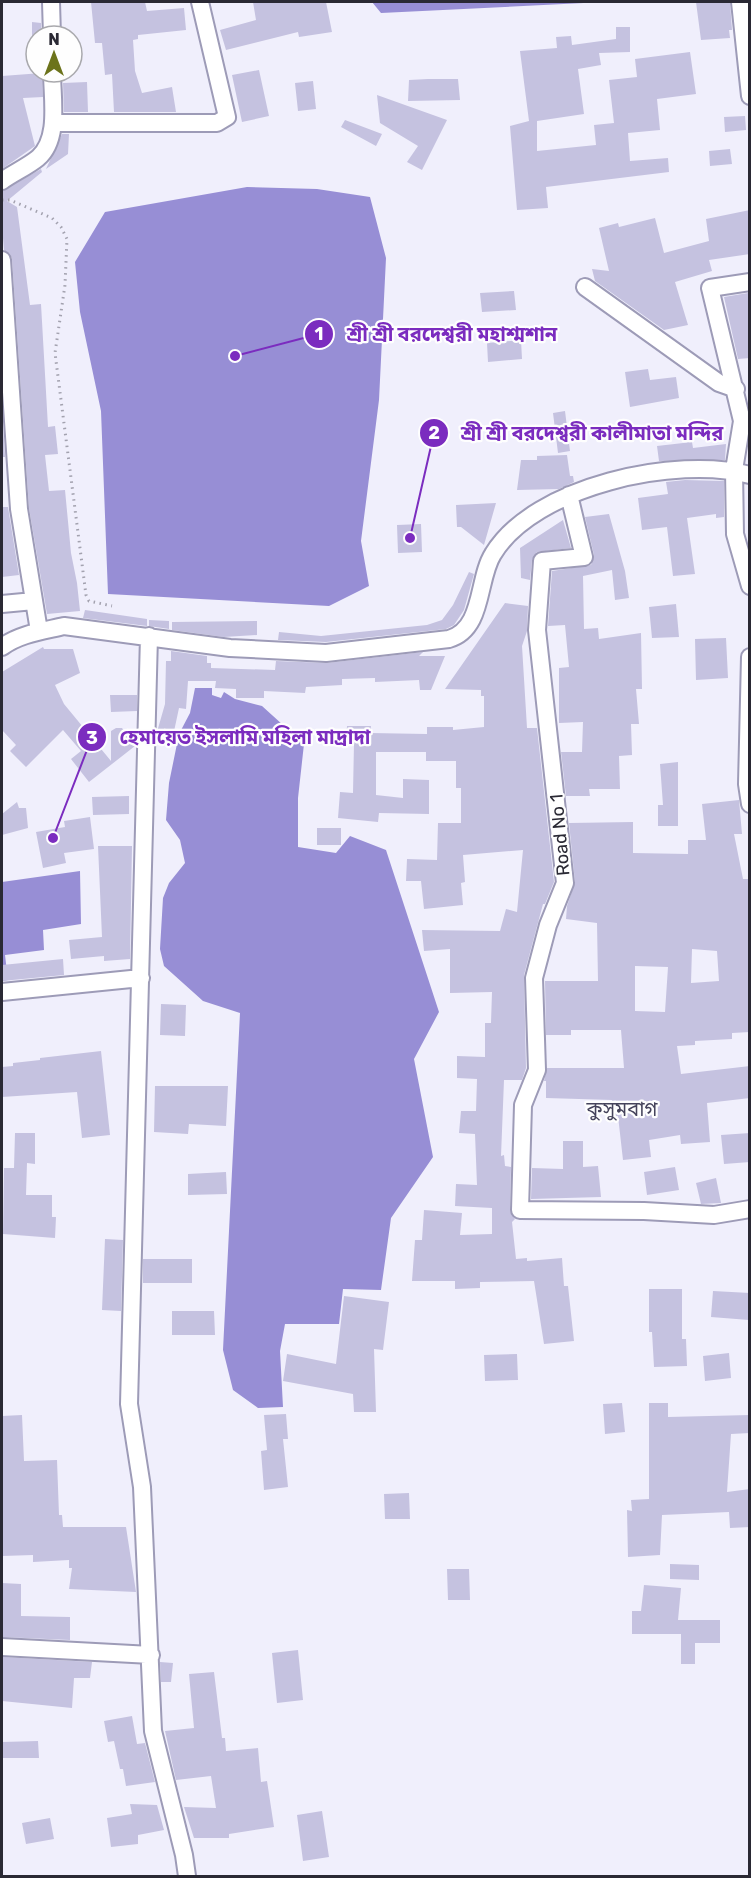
<svg xmlns="http://www.w3.org/2000/svg" width="751" height="1878" font-family="Rubik,'Noto Sans Bengali',sans-serif">
<style>
.water{fill:#978ed5}
.building{fill:#c5c2e0;fill-rule:evenodd}
.lines{fill:none;stroke-linecap:round;stroke-linejoin:round}
.minor-casing{stroke:#9d9bb7;stroke-width:20}
.path{stroke:#a3a2af;stroke-width:3;stroke-dasharray:1.5 4.5;stroke-linecap:butt}
.minor{stroke:#fff;stroke-width:16}
.labels{text-anchor:middle;dominant-baseline:central;stroke-width:4.5;stroke-linejoin:round;paint-order:stroke}
.street-label{font-size:18px;fill:#2a2934;stroke:#fefefe}
.neighbourhood-label{font-size:20px;fill:#45435b;stroke:#fefefe}
.leader{fill:none;stroke:#7b2cbf;stroke-width:2}
.callout-dot{fill:#7b2cbf;stroke:#fefefe;stroke-width:2}
.mark-label{font-size:18px;text-anchor:middle;font-weight:bold;fill:#fff}
.callout-label{font-size:20px;text-anchor:middle;font-weight:bold;fill:#7b2cbf;stroke:#fefefe;stroke-width:4.5;stroke-linejoin:round;paint-order:stroke}
</style>
<rect width="100%" height="100%" fill="#f0effc"/>
<!-- water -->
<path class="water" d="M372,2H604L381,13Z
M247,187L317,189L370,197L386,258L379,400L361,541L369,586L329,606L108,594L101,411L80,312L75,262L105,212Z
M195,688H212V695L221,698L224,692L235,699L262,706L304,744L298,798V847L336,853L350,836L386,850L439,1012L414,1059L433,1157L391,1218L381,1290L343,1289L339,1324H285L280,1351L283,1407L258,1408L233,1390L223,1350L240,1013L203,1001L164,966L160,949L163,898L169,883L185,863L180,840L166,820L169,783L179,734L190,713Z
M80,871L81,924L43,930L44,950L5,955L8,980L2,981V882Z"/>
<!-- building -->
<path class="building" d="M91,2H145L147,11L184,8L186,30L138,35V39L133,40L135,71L142,93L172,87L176,112H114L112,74L105,75L102,43H95Z
M253,2H326L332,32L299,37L298,32L226,50L220,30L256,20Z
M696,2H730L732,30H729L730,38L701,40Z
M32,22L41,23V36H32Z
M616,27H630V52L599,53L601,65L578,69L584,114L537,121V151L596,145L594,125L614,123L609,80L637,77L635,59L690,52L696,94L657,99L660,130L628,133L630,161L668,158L669,172L546,187L548,208L517,210L510,126L529,121L520,51L557,48L556,37L571,36L572,45L616,39Z
M259,70L269,116L242,122L232,75Z
M42,73L43,97L23,98L35,146L2,169V76Z
M428,79H458L460,100L408,101L409,80Z
M313,81L316,109L298,111L295,83Z
M87,82L88,112H64L63,83Z
M377,95L447,120L422,170L407,162L418,146L380,123Z
M745,116L746,130L725,132L724,117Z
M345,120L382,134L376,146L341,127Z
M62,134H69L68,154L46,169Z
M730,149L732,164L710,166L709,151Z
M41,169L42,172L7,201L17,207L30,305L41,304L48,427L55,426L58,454L45,455L49,491L65,490L71,553L77,583L80,611L47,614L29,508L12,259L10,254L4,250L2,226V191Z
M750,210V254L709,260L712,271L675,282L688,325L664,330L595,281L592,269L609,271L599,228L618,223L619,227L655,218L664,253L709,241L706,219Z
M514,291L516,310L482,312L480,293Z
M748,293L750,358L738,359L724,297Z
M521,340L522,359L488,362L487,343Z
M648,369L650,380L676,377L679,398L630,407L625,372Z
M2,407L5,457H2Z
M565,411L570,451L558,453L553,413Z
M692,442L693,448L726,444L725,460L659,461L657,446Z
M567,455L570,476H573L574,482L559,489L517,490L521,460H537V456Z
M685,480L724,481V517L716,518V514L687,518L695,574L673,576L667,527L642,530L638,498L668,494L666,482Z
M496,503L484,545L461,527H457L456,505Z
M2,507H8L19,575L2,577Z
M609,514L625,571L629,598L615,600L612,570L583,576L584,629L598,628L599,639L641,633L642,689H636L639,724H631L632,755L619,756L620,789H589L590,796H566L561,752H582L583,722L559,723V668L569,667L565,625L548,626L552,571L591,565L594,555L585,517Z
M563,520L571,548L537,552L532,560L530,580L521,578L520,548Z
M421,524L422,552L398,553L397,525Z
M469,572L474,574L464,610L454,625L446,629L326,642L278,640L279,632L321,636L427,625L442,620L453,605Z
M505,603L528,606L527,631L522,646L527,728H537L554,882L545,904H543L524,975L526,1068L522,1080H504L501,1156L504,1155L505,1166L511,1167L510,1210L515,1219L512,1222L516,1259L527,1258V1261L562,1258L564,1286H568L574,1341L544,1344L534,1281L480,1282V1288L455,1289V1281H412L415,1240H422L424,1210L462,1213L460,1235L492,1234V1208L455,1206L456,1184L477,1185L475,1134L459,1133L461,1111H476L477,1079L457,1078V1056L485,1057V1023H491L492,992L450,993V949L424,951L422,930L500,931L506,909L517,912L523,850L463,855L465,882L461,883L463,905L424,909L421,881H406L407,859L437,860L438,823H461V788H456V761H426V752H376V795L403,798V779L429,780V814L379,813L378,822L338,818L340,792L353,793L354,743H346L347,726H371L370,733L427,734V727H453V730L484,727V696H481V690L445,689Z
M676,604L679,637L652,638L649,607Z
M85,610L147,619V626L83,618Z
M149,620L169,621V629L149,626Z
M257,621V635L224,637L172,630V622Z
M726,638L728,678L696,680L695,639Z
M43,647L44,649H73L80,673L55,685L64,704L111,761V731L116,728H122L135,746L89,782L71,759L81,751L63,730L26,767L10,751L16,745L2,730V672Z
M171,651L207,656V663H211V668L275,670L276,661L327,663L423,652L419,656H445L431,690H420L419,680L375,682V678L342,679V685L306,687L305,693L264,691V698H236V689L215,688L216,681H188L186,709L179,708L173,736L157,732L165,704L166,661H171Z
M110,695H137V711L111,712Z
M678,762V826H658V805H663L660,764Z
M129,796V814L93,815L92,797Z
M739,800L742,834H734L743,879H750V1032L732,1033V1039L695,1041V1045L677,1046L681,1074L750,1066V1098L707,1103L710,1142L681,1144L680,1135L649,1140L651,1157L623,1160L618,1116H612V1100L546,1098V1081H544L547,1068H624L621,1030H571V1035H546L545,981H598L597,923L566,919L567,906L575,882L569,823L633,822V853L688,854V840H706L702,804ZM692,949L717,951L719,981L691,983ZM635,966L668,967L665,1012L635,1011Z
M17,802L19,808H26L28,828L2,835V814Z
M90,817L94,849L64,853L66,863L43,868L36,832L65,827L64,821Z
M317,828H341V845H317Z
M98,846H132L130,959L104,961V956L71,959L69,940L102,937Z
M63,959L64,975L2,981V965Z
M161,1004L186,1005L185,1036L160,1035Z
M101,1051L110,1135L82,1138L77,1092L2,1097V1067L13,1066V1063L40,1060V1058Z
M155,1086H228L226,1126L189,1124L188,1134L154,1132Z
M15,1133H35V1164L27,1163L26,1195H52V1217H56L55,1238L3,1234L4,1168H14Z
M750,1133V1162L724,1164L721,1135Z
M563,1141H583V1167L598,1166L601,1197L531,1199L532,1168L563,1169Z
M675,1167L679,1190L647,1195L644,1172Z
M226,1172L227,1194L188,1195V1174Z
M716,1178L721,1203L701,1204L696,1183Z
M105,1239L123,1240L121,1311L102,1310Z
M143,1259H192V1283H143Z
M649,1289H682V1339H686L687,1366L654,1367L652,1332H649Z
M713,1291L750,1293L749,1320L711,1317Z
M344,1296L389,1302L383,1350L374,1349L376,1412H354L353,1394L283,1381L287,1354L336,1364Z
M172,1311H214L215,1335H172Z
M729,1353L731,1378L705,1381L703,1356Z
M517,1354L518,1380L485,1381L484,1355Z
M622,1403L625,1432L605,1434L603,1404Z
M649,1403H668V1417L750,1415V1433L731,1434L727,1492L750,1489V1527L730,1528L729,1512L662,1515L660,1555L628,1557L627,1510L632,1511L631,1500L649,1499Z
M286,1414L288,1439H283L288,1487L264,1490L261,1451L267,1450L264,1415Z
M22,1415L24,1461L57,1460L59,1515H62L63,1527H126L136,1592L69,1589L72,1568H69V1560L33,1562V1555L2,1556V1416Z
M409,1493L410,1519H385L384,1494Z
M670,1564L699,1565V1580L670,1579Z
M447,1569H469L470,1600H448Z
M2,1583L21,1584V1616L70,1617V1640L2,1637Z
M644,1585L681,1588L678,1620H720V1643H695V1664H681V1634H632V1611H641Z
M298,1650L303,1700L277,1703L272,1653Z
M2,1657L92,1662L90,1678H74L72,1708L2,1701Z
M160,1662L173,1663L171,1682H161Z
M214,1672L222,1738H225L226,1751L258,1748L261,1782L267,1781L274,1827L229,1834V1838H194L184,1807L216,1808L211,1776L176,1780L165,1731L194,1728L189,1674Z
M132,1716L137,1744L145,1743L155,1782L126,1786L123,1769H120L114,1741L108,1742L104,1721Z
M38,1741L39,1758H2V1742Z
M130,1804L157,1805L164,1830L138,1835V1844L111,1847L107,1818L132,1814Z
M322,1811L329,1857L303,1861L297,1815Z
M50,1818L54,1839L26,1844L22,1823Z"/>
<g class="lines">
<defs>
<path id="minor" d="M51,2L52,36
M740,2L750,96
M53,123H217L227,117L200,2
M2,181C13,173 27,167 38,158C60,139 52,99 52,72
M2,260L19,509L39,631
M750,282L710,288L742,421L734,470L735,534L750,586
M585,287L719,383L736,389
M569,495L584,557L542,561L537,630L565,883L548,925L534,978L537,1070L523,1105L520,1210L644,1211L714,1215L750,1209
M2,604L34,601
M149,636L129,1404L142,1487L153,1731L184,1855L187,1876
M2,647C19,634 43,631 64,626L230,648L326,653L449,639C484,629 477,579 493,554C534,486 677,455 750,475
M750,657L747,784L750,804
M2,992L141,978
M2,1647L151,1655"/>
</defs>
<!-- minor casing -->
<use href="#minor" class="minor-casing"/>
<!-- path -->
<path class="path" d="M2,200H10L52,218L61,227L67,239L65,285L55,353L86,595L89,601L112,606"/>
<!-- minor -->
<use href="#minor" class="minor"/>
</g>
<g class="labels">
<!-- street labels -->
<g class="street-label">
<text transform="translate(560 835) rotate(-95)">Road No 1</text>
</g>
<!-- neighbourhood labels -->
<g class="neighbourhood-label">
<text x="622" y="1109">কুসুমবাগ</text>
</g>
</g>
<!-- callouts -->
<path class="leader" d="M235 356L319 334M410 538L434 433M53 838L92 737"/>
<g class="callout-dot">
<circle cx="235" cy="356" r="6"/>
<circle cx="410" cy="538" r="6"/>
<circle cx="53" cy="838" r="6"/>
<circle cx="319" cy="334" r="15"/>
<circle cx="434" cy="433" r="15"/>
<circle cx="92" cy="737" r="15"/>
</g>
<g class="mark-label">
<text x="319" y="340">1</text>
<text x="434" y="439">2</text>
<text x="92" y="744">3</text>
</g>
<g class="callout-label">
<text x="452" y="341">শ্রী শ্রী বরদেশ্বরী মহাশ্মশান</text>
<text x="592" y="440">শ্রী শ্রী বরদেশ্বরী কালীমাতা মন্দির</text>
<text x="245" y="744">হেমায়েত ইসলামি মহিলা মাদ্রাদা</text>
</g>
<!-- border -->
<rect width="751" height="1878" fill="none" stroke="#2a2934" stroke-width="6"/>
<!-- north arrow -->
<g transform="translate(54 54)"><circle r="28" fill="#fefefe" stroke="#a9a9ad" stroke-width="1.5"/>
<path d="M0-4.5L10 22L0 15L-10 22Z" fill="#6c731b"/>
<text y="-9" font-size="16" font-weight="bold" text-anchor="middle" fill="#2a2934">N</text>
</g>
</svg>
